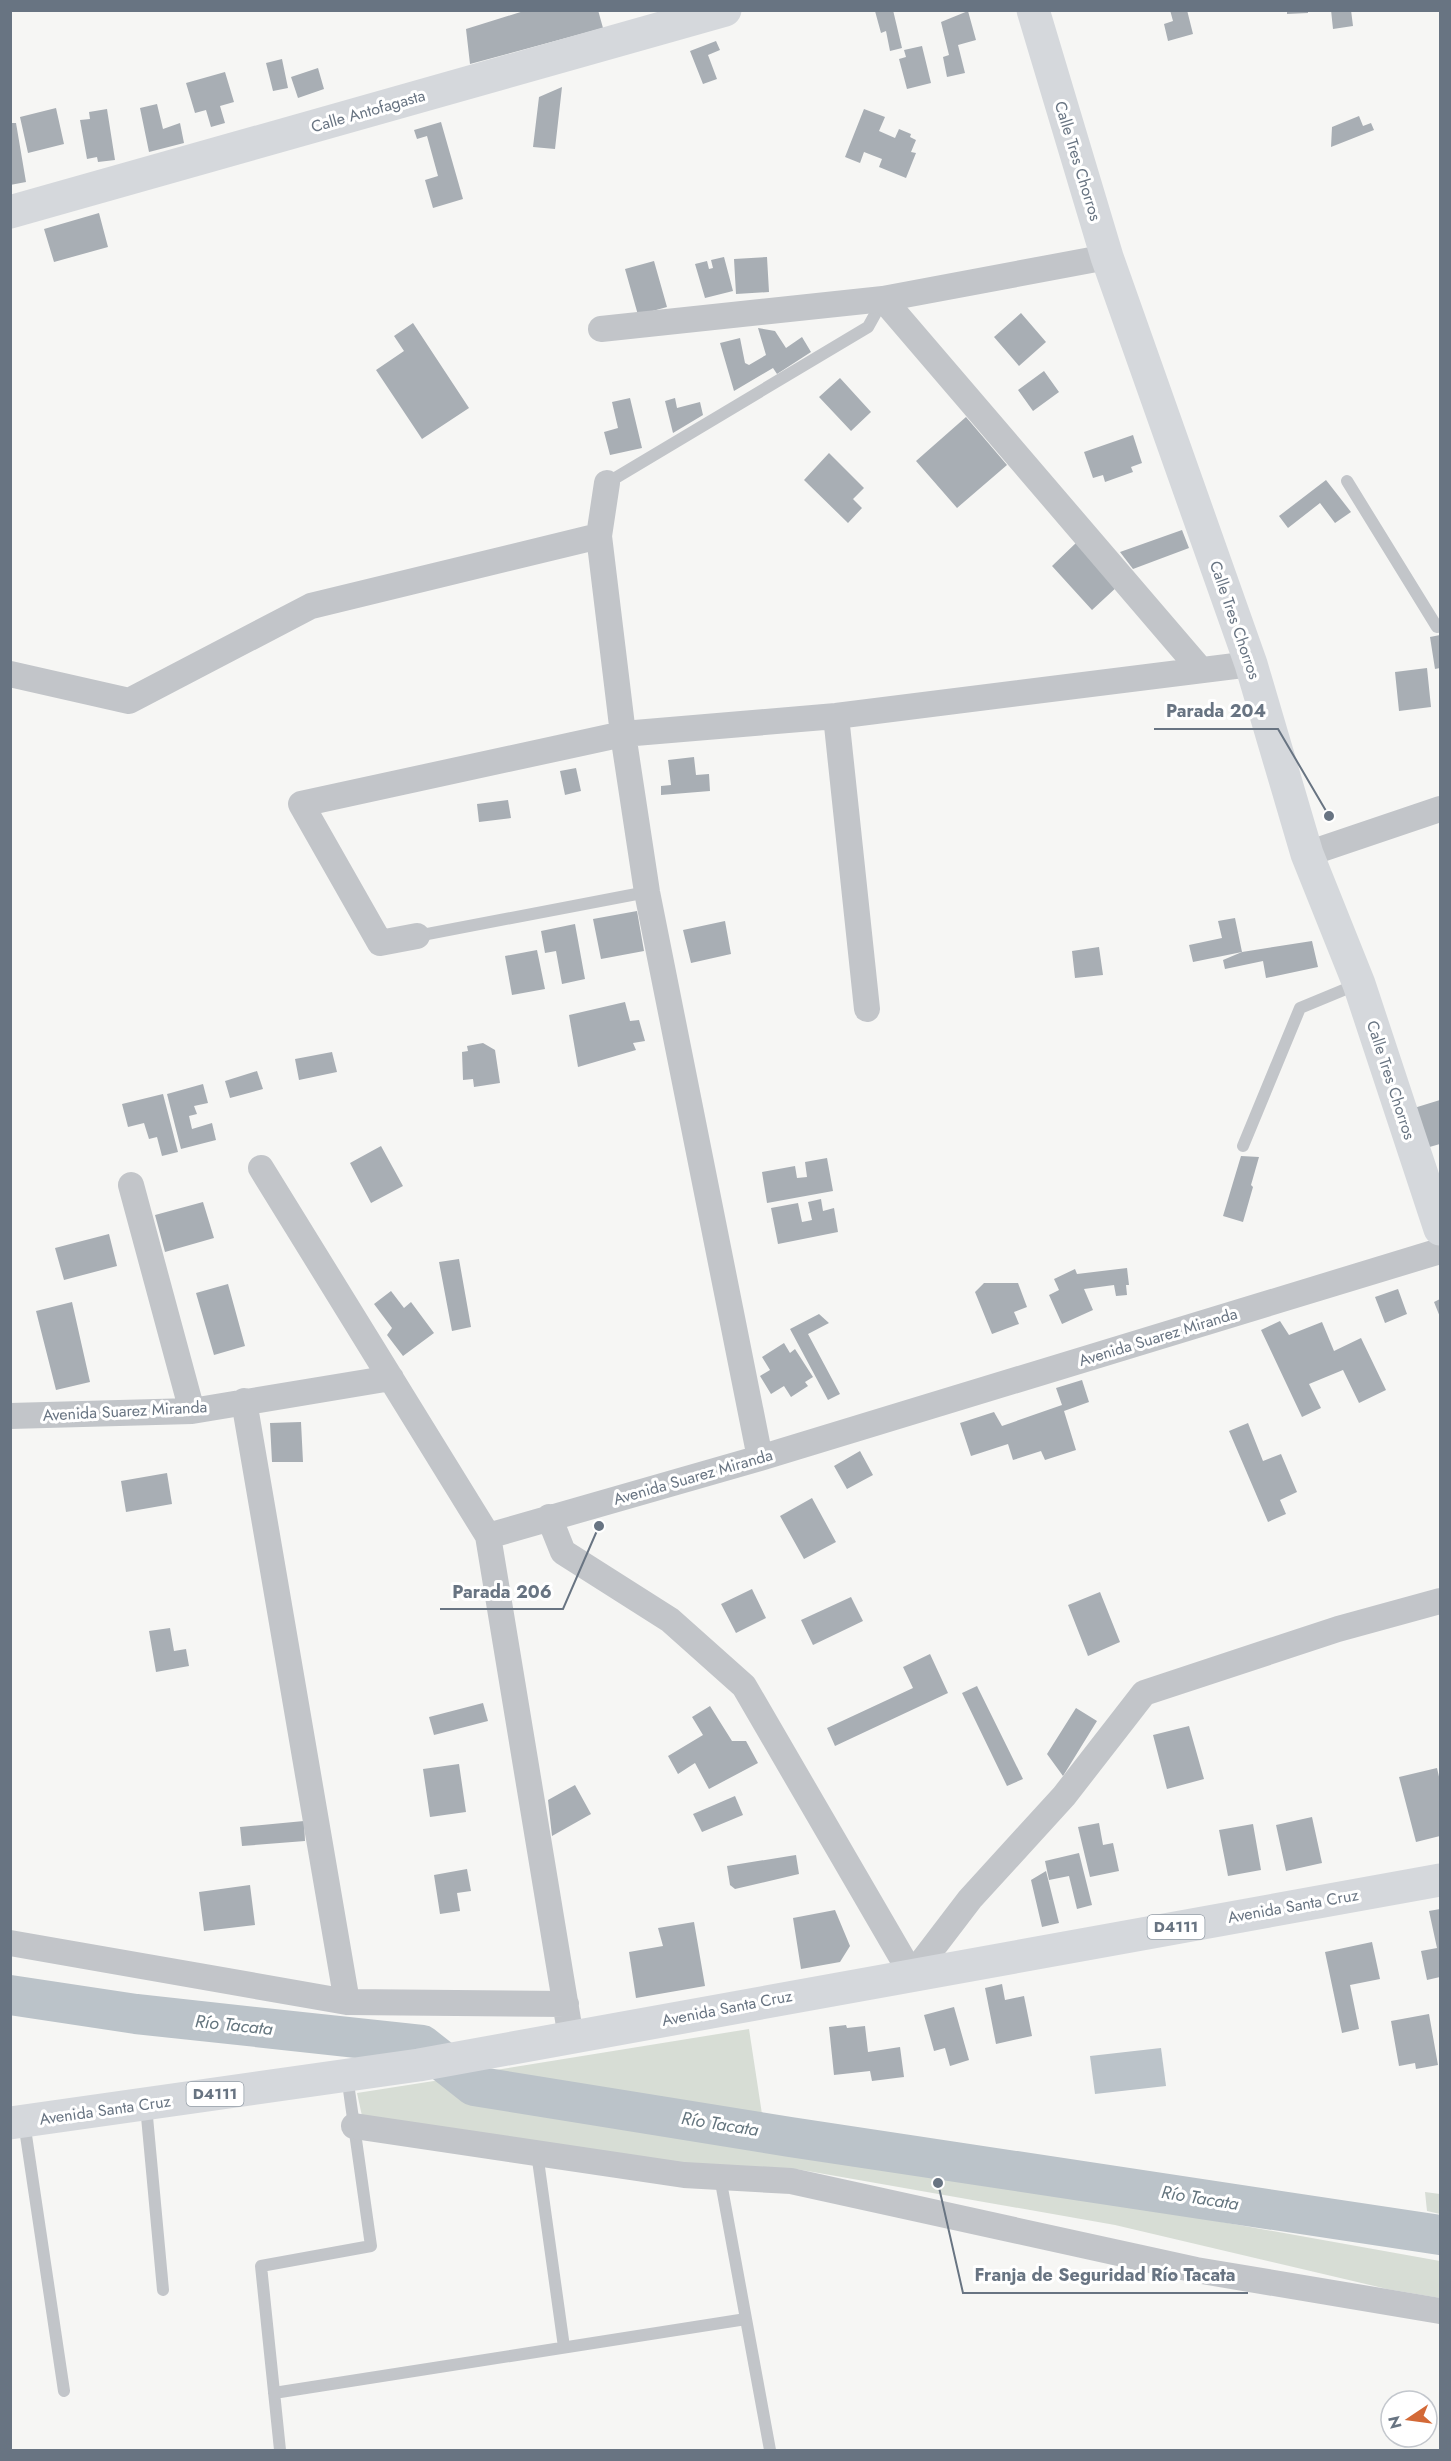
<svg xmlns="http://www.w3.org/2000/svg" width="1451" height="2461" font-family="Jost,sans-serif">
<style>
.green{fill:#d7ddd5}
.water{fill:#bbc3c9}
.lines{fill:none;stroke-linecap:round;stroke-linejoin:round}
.river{stroke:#bbc3c9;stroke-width:40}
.building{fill:#a8aeb4}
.lane{stroke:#c2c5c9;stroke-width:12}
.street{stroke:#c2c5c9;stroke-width:26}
.secondary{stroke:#d5d8dc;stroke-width:33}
.primary{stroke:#d5d8dc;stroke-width:33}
.labels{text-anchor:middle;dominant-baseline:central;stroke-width:6;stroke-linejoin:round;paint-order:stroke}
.shield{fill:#fff;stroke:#959ea8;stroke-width:1.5}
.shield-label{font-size:15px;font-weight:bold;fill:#687482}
.street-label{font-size:16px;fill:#687482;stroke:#fff}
.water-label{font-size:18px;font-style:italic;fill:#64757e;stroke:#fff}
.leader{fill:none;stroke:#687482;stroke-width:2}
.callout-dot{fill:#687482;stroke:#fff;stroke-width:2}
.callout-label{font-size:18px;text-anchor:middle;font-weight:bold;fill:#687482;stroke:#fff;stroke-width:6;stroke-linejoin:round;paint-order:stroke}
</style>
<rect width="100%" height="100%" fill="#f6f6f4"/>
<!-- green -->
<path class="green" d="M749,2029L762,2114L483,2072Z
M453,2078L462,2093L1083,2197L1440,2261V2298L1387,2289L1115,2225L796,2169L687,2164L362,2116L357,2093Z
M1425,2192L1440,2194V2214L1427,2211Z"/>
<!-- water -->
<path class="water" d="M1161,2048L1166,2086L1095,2094L1090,2056Z"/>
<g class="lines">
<!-- river -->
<path class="river" d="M10,1995L136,2014L422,2045L474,2086L790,2137L1440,2235"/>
</g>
<!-- building -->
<path class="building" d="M527,10H598L603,28L470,64L466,29Z
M893,10L902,48L890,51L886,31L881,33L875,11Z
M1170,10H1187L1193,34L1168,41L1164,24L1173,21Z
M1287,10H1308V13L1287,14Z
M1331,10H1351L1353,26L1333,29Z
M968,11L976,40L958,45L965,73L947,77L943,57L949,55L941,22Z
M716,41L720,50L708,55L717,79L703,84L690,51Z
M922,46L931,83L907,89L899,59L906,57L904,50Z
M282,59L288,88L273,91L266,63Z
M318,68L324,89L298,98L291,77Z
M225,72L234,102L220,106L225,123L211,127L206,110L195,113L186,83Z
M562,87L555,149L533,147L539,97Z
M157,104L163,129L180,123L184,143L149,152L140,108Z
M56,108L64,144L28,153L20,117Z
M107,109L115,160L98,162L97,157L87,159L80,120L90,119L89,112Z
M864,109L885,117L879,131L895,138L899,129L911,134L910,137L916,140L911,152L916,153L906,178L879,167L882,159L864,152L860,163L845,157Z
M1359,116L1363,126L1371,123L1374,130L1331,147L1332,127Z
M441,122L463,199L433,208L425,180L438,176L427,136L417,139L414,130Z
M10,123H16L26,182L10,185Z
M99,213L108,247L54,262L44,229Z
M724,257L733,291L705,298L695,264L707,261L709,269L713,268L711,260Z
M767,257L769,292L736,294L734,259Z
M654,261L667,307L638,315L625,269Z
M1021,313L1046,342L1019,366L994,337Z
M413,323L469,408L422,439L376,370L404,351L394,336Z
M758,328L775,331L786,348L802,337L811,352L777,374L773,368L734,391L720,343L740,338L745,363L749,365L766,355Z
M1044,371L1059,392L1033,411L1018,390Z
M840,378L871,412L851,431L819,397Z
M630,398L642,448L610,455L604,432L618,428L612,402Z
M675,398L677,408L700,402L703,415L673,433L665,401Z
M966,417L1007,465L957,508L916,461Z
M1133,435L1142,463L1131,467L1133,472L1105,482L1103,475L1093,478L1084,452Z
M829,453L864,488L853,499L862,508L848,523L804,480Z
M1326,480L1351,512L1335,523L1320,503L1288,528L1279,516Z
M1182,530L1189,548L1133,569L1120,552Z
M1078,541L1119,585L1092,610L1052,566Z
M1440,635V668L1435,669L1430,637Z
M1427,668L1431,707L1399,711L1395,672Z
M694,757L696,775L709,774L710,791L661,795V786L671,785L668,760Z
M576,768L581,791L565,795L560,771Z
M508,800L511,818L479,822L477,804Z
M637,911L644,951L601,959L593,919Z
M1235,918L1242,952L1312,941L1318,967L1266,978L1263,961L1225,969L1223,960L1242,952L1193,962L1189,945L1222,938L1218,921Z
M725,921L731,954L691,963L683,930Z
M575,924L585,979L562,984L556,951L545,953L541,931Z
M1099,947L1103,975L1075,978L1072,951Z
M537,950L545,989L512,995L505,956Z
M625,1002L630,1021L639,1020L645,1041L633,1043L636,1050L578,1067L569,1015Z
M483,1043L495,1050L500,1083L474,1087L473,1079L463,1080L462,1052L468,1051L467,1046Z
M332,1052L337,1072L299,1080L295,1059Z
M257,1071L263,1089L230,1098L225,1081Z
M203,1084L208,1103L194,1106L197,1114L189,1116L192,1129L212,1123L216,1140L181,1149L167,1094Z
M163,1094L178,1152L162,1156L157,1137L149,1139L144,1123L128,1127L122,1104Z
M1440,1100V1144L1426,1148L1414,1108Z
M381,1146L403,1186L371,1203L350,1163Z
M1241,1156L1259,1157L1251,1185L1253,1187L1243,1222L1223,1216Z
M827,1158L833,1191L767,1203L762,1172L795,1166L797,1178L807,1177L805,1162Z
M821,1199L823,1211L834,1208L838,1232L778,1244L771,1208L798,1203L802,1222L812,1220L808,1202Z
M203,1202L214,1238L165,1252L155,1215Z
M109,1234L117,1266L64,1280L55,1248Z
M459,1259L471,1327L452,1331L439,1262Z
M1127,1268L1129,1285H1126L1127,1295L1116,1296L1114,1285L1084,1289L1093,1310L1062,1324L1049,1295L1059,1290L1054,1279L1075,1269L1077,1274Z
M984,1283H1018L1027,1307L1014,1312L1019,1324L992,1334L975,1292Z
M228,1284L245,1346L214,1355L196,1293Z
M1398,1289L1407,1314L1385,1323L1375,1297Z
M391,1291L404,1308L411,1302L434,1333L403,1356L387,1335L392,1328L374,1304Z
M1440,1299V1317L1434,1302Z
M72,1302L90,1382L56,1390L36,1311Z
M819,1314L829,1323L808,1334L840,1394L828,1400L790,1329Z
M1280,1321L1289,1335L1322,1322L1334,1351L1361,1338L1386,1390L1359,1403L1343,1370L1309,1384L1321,1408L1302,1417L1261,1330Z
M784,1343L790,1353L795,1349L813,1377L805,1382L808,1386L791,1397L784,1386L771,1394L760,1376L770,1370L762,1357Z
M1082,1380L1089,1402L1064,1411L1076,1450L1045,1460L1041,1451L1013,1460L1008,1444L971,1456L960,1423L994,1412L1002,1426L1062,1405L1056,1388Z
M301,1422L303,1462H272L270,1423Z
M1248,1423L1263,1461L1281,1454L1297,1492L1280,1500L1286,1514L1268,1522L1229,1431Z
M860,1451L873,1475L847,1489L834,1466Z
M167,1473L172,1504L126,1512L121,1481Z
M812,1498L836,1542L804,1559L780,1516Z
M752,1589L766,1618L736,1633L721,1604Z
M1100,1592L1120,1642L1088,1656L1068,1605Z
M851,1597L863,1621L813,1645L801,1620Z
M170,1628L174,1651L186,1649L189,1666L156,1672L149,1631Z
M930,1654L948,1693L835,1746L827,1728L913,1688L903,1667Z
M977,1686L1023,1779L1007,1786L962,1693Z
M483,1703L488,1721L434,1735L429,1717Z
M710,1706L732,1741H746L758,1763L709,1789L695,1763L678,1774L668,1756L703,1735L692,1717Z
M1076,1708L1097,1721L1063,1776L1047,1754Z
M1189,1726L1204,1779L1167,1789L1153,1735Z
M459,1764L466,1812L430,1817L423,1769Z
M1437,1768L1440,1781V1836L1416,1842L1399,1777Z
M575,1785L591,1814L552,1836L548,1800Z
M735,1796L743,1815L702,1832L693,1814Z
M1312,1817L1322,1863L1286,1871L1276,1825Z
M304,1821L305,1841L242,1846L240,1827Z
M1099,1823L1103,1845L1113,1843L1119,1871L1090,1877L1078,1827Z
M1253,1824L1261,1870L1228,1876L1219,1830Z
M1079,1853L1092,1905L1077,1909L1069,1876L1049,1880L1045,1861Z
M796,1855L799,1874L735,1889L730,1885L727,1866Z
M467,1869L471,1891L457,1893L460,1911L440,1914L434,1875Z
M1046,1871L1059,1923L1042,1927L1031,1880Z
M250,1885L255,1925L204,1931L199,1892Z
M1440,1909V1977L1427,1980L1421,1951L1437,1948L1429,1911Z
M835,1910L850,1946L840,1962L801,1969L793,1918Z
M694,1922L705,1986L636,1998L629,1952L663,1946L658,1928Z
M1372,1942L1380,1979L1350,1985L1359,2029L1342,2033L1325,1952Z
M1002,1984L1005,2000L1024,1996L1032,2036L996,2044L985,1988Z
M954,2007L969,2060L950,2066L945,2048L934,2051L924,2015Z
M1429,2014L1438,2065L1416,2069L1415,2063L1399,2066L1391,2021Z
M846,2025L847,2028L865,2026L868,2052L900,2047L904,2077L872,2081L870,2071L834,2075L829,2027Z"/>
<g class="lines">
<!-- lane -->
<path class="lane" d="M1347,481L1437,627L1440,626
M607,483L868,327L883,300
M417,936L647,892
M1243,1146L1300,1008L1358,984
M146,2106L163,2290
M24,2122L64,2391
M537,2153L564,2347
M720,2177L770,2450
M274,2393L746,2319
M280,2450L261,2266L371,2246L347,2076"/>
<!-- street -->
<path class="street" d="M883,299L1200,669
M601,329L883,299L1107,257
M607,483L599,536L623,734L647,892L760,1458
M10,674L129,701L311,606L599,536
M836,716L867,1009
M1307,854L1440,809
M417,936L380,943L301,804L623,734L836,716L1251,664
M261,1168L488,1536L571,2038
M131,1185L192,1411
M244,1401L347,2002
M10,1416L192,1411L391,1378
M549,1517L563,1552L670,1620L744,1686L912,1975L970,1899L1064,1796L1144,1693L1338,1629L1440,1601
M488,1536L760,1458L1440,1251
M10,1943L347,2002L566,2004
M354,2126L684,2175L791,2181L1196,2270L1440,2311"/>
<!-- secondary -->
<path class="secondary" d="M1033,10L1107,257L1251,664L1307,854L1359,984L1440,1229
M10,212L725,10"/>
<!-- primary -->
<path class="primary" d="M10,2123L419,2065L1440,1880"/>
</g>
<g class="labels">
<!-- shield labels -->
<g class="shield">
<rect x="1147.5" y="1915" width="57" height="24" rx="4.5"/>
<rect x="186.5" y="2082" width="57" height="24" rx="4.5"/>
</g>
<g class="shield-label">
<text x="1176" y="1927">D4111</text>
<text x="215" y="2094">D4111</text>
</g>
<!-- street labels -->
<g class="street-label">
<text transform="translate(368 111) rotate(-16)">Calle Antofagasta</text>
<text transform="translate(1078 161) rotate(73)">Calle Tres Chorros</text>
<text transform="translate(1235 620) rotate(71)">Calle Tres Chorros</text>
<text transform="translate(1391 1080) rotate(72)">Calle Tres Chorros</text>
<text transform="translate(1158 1337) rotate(-17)">Avenida Suarez Miranda</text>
<text transform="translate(125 1411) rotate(-3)">Avenida Suarez Miranda</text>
<text transform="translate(693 1477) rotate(-16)">Avenida Suarez Miranda</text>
<text transform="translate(1293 1906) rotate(-10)">Avenida Santa Cruz</text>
<text transform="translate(727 2008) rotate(-11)">Avenida Santa Cruz</text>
<text transform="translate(105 2110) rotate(-8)">Avenida Santa Cruz</text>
</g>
<!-- water labels -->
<g class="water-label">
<text transform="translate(234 2025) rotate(6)">Río Tacata</text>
<text transform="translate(720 2124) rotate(9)">Río Tacata</text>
<text transform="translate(1200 2198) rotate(9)">Río Tacata</text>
</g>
</g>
<!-- callouts -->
<path class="leader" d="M1329 816L1278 729H1154M599 1526L563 1609H440M938 2183L963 2293H1248"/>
<g class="callout-dot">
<circle cx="1329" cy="816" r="6"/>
<circle cx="599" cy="1526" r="6"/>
<circle cx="938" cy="2183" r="6"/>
</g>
<g class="callout-label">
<text x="1216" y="717">Parada 204</text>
<text x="502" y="1598">Parada 206</text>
<text x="1105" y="2281">Franja de Seguridad Río Tacata</text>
</g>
<!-- border -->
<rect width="1451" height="2461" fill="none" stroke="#687482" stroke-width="24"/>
<!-- north arrow -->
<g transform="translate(1409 2419) rotate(257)"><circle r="28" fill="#ffffff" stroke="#c3c7cd" stroke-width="1.5"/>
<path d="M0-4.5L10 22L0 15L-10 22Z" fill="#d36937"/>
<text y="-9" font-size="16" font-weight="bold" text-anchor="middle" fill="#687482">N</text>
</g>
</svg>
